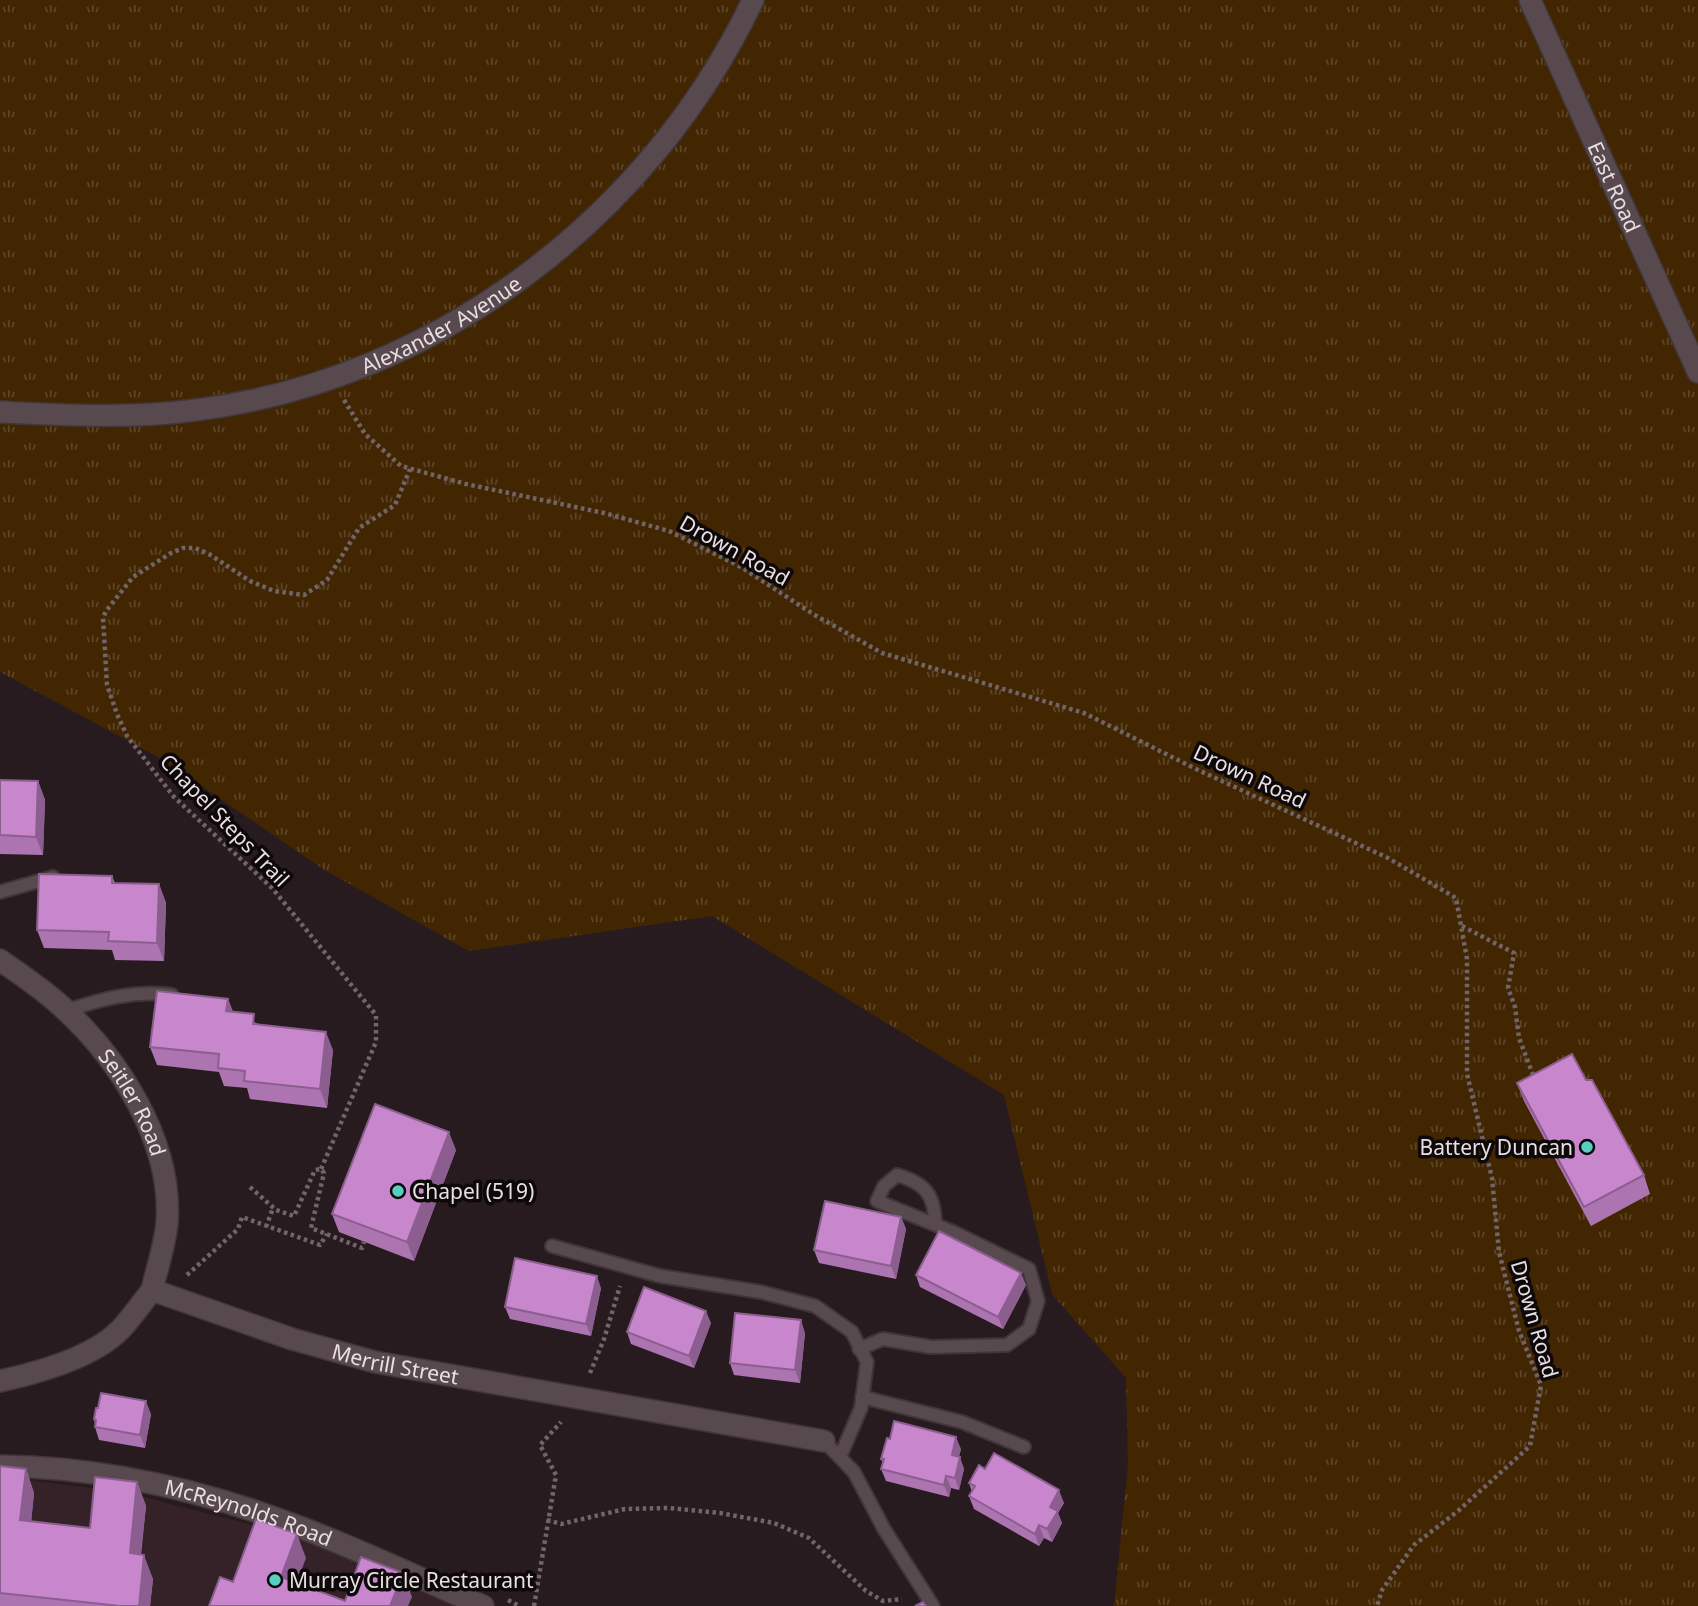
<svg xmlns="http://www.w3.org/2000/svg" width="1698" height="1606" font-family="'Noto Sans',sans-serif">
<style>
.built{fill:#352228}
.grass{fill:url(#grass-tufts)}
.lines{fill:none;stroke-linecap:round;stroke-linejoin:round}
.lane-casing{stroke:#403639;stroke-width:16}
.street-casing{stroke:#403639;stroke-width:24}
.secondary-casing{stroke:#403639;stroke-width:24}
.path{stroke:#716569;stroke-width:4.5;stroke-dasharray:3.5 3.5;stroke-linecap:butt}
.lane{stroke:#58494e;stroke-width:12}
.street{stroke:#58494e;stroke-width:21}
.secondary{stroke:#58494e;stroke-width:21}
.wall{fill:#ac74b0}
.shaded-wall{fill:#8c5e90}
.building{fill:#c887cd;stroke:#8c5e90;stroke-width:2}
.poi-dot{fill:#58cec1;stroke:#0d0809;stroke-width:2.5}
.labels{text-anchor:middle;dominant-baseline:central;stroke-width:7;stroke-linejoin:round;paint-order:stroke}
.street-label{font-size:21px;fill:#e9dfe2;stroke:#0d0809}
.poi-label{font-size:21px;fill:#e9dfe2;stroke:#0d0809;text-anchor:start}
</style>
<defs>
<pattern id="grass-tufts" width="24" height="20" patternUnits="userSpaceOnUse" patternTransform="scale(1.75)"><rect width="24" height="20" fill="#422602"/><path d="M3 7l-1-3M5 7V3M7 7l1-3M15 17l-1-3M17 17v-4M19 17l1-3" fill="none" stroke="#5d4527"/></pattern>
</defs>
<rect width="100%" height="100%" fill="#281b1f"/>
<!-- built -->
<path class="built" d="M0,1477L124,1492L298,1537L458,1606H0Z"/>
<!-- grass -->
<path class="grass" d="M0,0H1698V1606H1114L1128,1464L1126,1378L1052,1294L1004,1095L712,916L469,951L323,869L162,759L0,672Z"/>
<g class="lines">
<defs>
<path id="lane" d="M0,892L53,877
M66,1011C101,999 134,990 172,995
M552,1246L660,1276L761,1292L815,1306L852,1332L867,1362L861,1408L840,1457
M859,1349L883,1339L931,1347L1007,1345L1029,1329L1038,1301L1029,1269L953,1232L877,1201L884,1186L897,1175C925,1183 935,1195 935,1224
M862,1397L962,1422L1024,1447
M824,1441L854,1472L884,1529L933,1606"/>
<g id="street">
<path id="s1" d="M1530,0L1698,372"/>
<path id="s2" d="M0,960C20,974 41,988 60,1005C118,1057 173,1141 167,1223C165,1245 157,1268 152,1290"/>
<path id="s3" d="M0,1381C37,1373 94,1357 121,1329C132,1317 142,1303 152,1290L292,1339L375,1362L824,1441"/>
<path id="s4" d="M0,1466C103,1467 206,1491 302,1528C363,1551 423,1580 483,1606"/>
</g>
<g id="secondary">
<path id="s5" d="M0,412C65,415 131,419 196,410C436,380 650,217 753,0"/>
</g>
</defs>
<!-- lane casing -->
<use href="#lane" class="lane-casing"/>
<!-- street casing -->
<use href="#street" class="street-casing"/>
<!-- secondary casing -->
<use href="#secondary" class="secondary-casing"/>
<!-- path -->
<path class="path" d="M344,400L365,434L401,466L466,484L604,513L669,531L741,567L813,614L882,653L1084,713L1196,769L1388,858L1456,898L1467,959V1074L1492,1178L1499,1252L1519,1331L1541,1385L1530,1446L1458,1511L1414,1545L1382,1590L1377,1606
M1462,926L1514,953L1508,988L1515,1007L1519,1038L1535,1080
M321,1169L376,1042V1015L272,888L174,797L127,736L117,714L107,685L103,618L106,611L133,577L171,553L183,548H195L209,554L250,581L274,591L304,595L327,580L359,528L395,505L410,469
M250,1187L276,1210L294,1216L315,1170L321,1169L324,1173L311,1228L362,1248L364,1242
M266,1227L273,1208
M187,1275L238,1229L242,1217L320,1245L327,1234
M590,1373L604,1339L620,1286
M547,1520L561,1524L625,1509L669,1508L720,1513L774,1523L809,1538L866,1591L883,1601L902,1599
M508,1600L519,1606
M534,1606L556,1475L540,1445L561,1422"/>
<!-- lane -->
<use href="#lane" class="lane"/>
<!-- street -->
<use href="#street" class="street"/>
<!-- secondary -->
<use href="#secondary" class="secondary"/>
</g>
<!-- wall -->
<path class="wall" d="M0,780L38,781L45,800L43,855L0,854Z
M112,876L115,883L159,884L166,903L164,961L115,960L112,950L44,948L37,930Z
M228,999L233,1012L258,1024L333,1050L327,1108L250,1099L247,1088L224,1086L219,1072L157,1065L150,1047Z
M1586,1080L1644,1175L1650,1194L1591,1226L1524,1101L1517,1083Z
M456,1150L414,1261L339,1232L332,1214Z
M901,1217L906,1229L896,1279L819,1263L814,1250Z
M916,1275L1026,1285L1003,1329L920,1287Z
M601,1288L591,1336L510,1319L505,1307Z
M711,1323L694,1368L631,1344L627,1332Z
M805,1333L800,1383L734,1375L730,1363Z
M151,1414L145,1448L99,1440L95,1427V1424L94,1419Z
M961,1449L959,1456L964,1469L959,1490L951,1488L949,1497L886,1481L881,1469L883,1463L881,1459Z
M0,1466L26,1469L34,1493L31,1522L90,1528L137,1482L146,1506L141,1555L153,1579L150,1606H0Z
M985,1469L1064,1503L1058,1513L1062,1523L1052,1542L1044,1538L1039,1546L974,1509L969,1496L972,1492L969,1483Z"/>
<!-- shaded-wall -->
<path class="shaded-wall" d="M38,781L45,800L43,855L36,837Z
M159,884L166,903L164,961L157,943Z
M228,999L235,1017L226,1011Z
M326,1032L333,1050L327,1108L320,1089Z
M449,1132L456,1150L414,1261L407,1242Z
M901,1217L906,1229L896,1279L891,1266Z
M1021,1273L1026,1285L1003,1329L998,1317Z
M597,1276L601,1288L591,1336L586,1324Z
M706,1311L711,1323L694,1368L689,1356Z
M801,1320L805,1333L800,1383L795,1370Z
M146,1401L151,1414L145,1448L140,1435Z
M956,1437L961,1449L956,1467L952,1455Z
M960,1457L964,1469L959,1490L955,1478Z
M26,1469L34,1493L29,1544L20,1520Z
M946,1476L951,1488L949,1497L944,1485Z
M137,1482L146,1506L138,1577L130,1553Z
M1059,1490L1064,1503L1058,1513L1062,1523L1052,1542L1047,1529L1050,1507Z
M1039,1525L1044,1538L1039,1546L1035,1534Z
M297,1534L306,1558L290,1601L281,1577Z
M144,1555L153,1579L150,1606H139Z
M403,1573L412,1597L408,1606H390Z"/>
<!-- building -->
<path class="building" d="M0,780L38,781L36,837L0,835Z
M39,874L112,876V883L159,884L157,943L108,941L109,932L37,930Z
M157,991L228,999L226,1011L254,1014L253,1024L326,1032L320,1089L244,1081L245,1071L218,1068L219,1054L150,1047Z
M1572,1054L1586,1080H1592L1644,1175L1584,1207L1517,1083Z
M375,1104L449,1132L407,1242L332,1214Z
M825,1201L901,1217L891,1266L814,1250Z
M939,1231L1021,1273L998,1317L916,1275Z
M515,1258L597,1276L586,1324L505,1307Z
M644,1287L706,1311L689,1356L627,1332Z
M735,1313L801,1320L795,1370L730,1363Z
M101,1393L146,1401L140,1435L95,1427L96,1420L94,1419L96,1408H98Z
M894,1421L956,1437L952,1455L960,1457L955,1478L946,1476L944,1485L881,1469L884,1459H881L887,1438L890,1439Z
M994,1453L1059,1490L1050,1507L1058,1511L1047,1529L1039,1525L1035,1534L969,1496L975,1486L969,1483L979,1465L985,1469Z
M0,1466L26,1469L20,1520L90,1528L95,1477L137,1482L130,1553L144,1555L139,1606H120L0,1593Z
M256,1519L297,1534L281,1577L345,1601L361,1557L403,1573L390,1606H209L220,1577L233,1582Z
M923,1602L926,1606H915Z"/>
<!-- markers -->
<g class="poi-dot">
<circle cx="1587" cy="1147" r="7"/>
<circle cx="398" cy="1191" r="7"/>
<circle cx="275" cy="1580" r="7"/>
</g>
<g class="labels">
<!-- street labels -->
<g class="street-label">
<text stroke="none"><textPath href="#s1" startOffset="205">East Road</textPath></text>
<text stroke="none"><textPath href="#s5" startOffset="458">Alexander Avenue</textPath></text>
<text transform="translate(735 550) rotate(29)">Drown Road</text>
<text transform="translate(1250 776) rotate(25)">Drown Road</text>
<text transform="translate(225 820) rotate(46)">Chapel Steps Trail</text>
<text stroke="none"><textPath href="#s2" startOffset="198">Seitler Road</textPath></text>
<text transform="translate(1535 1319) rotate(74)">Drown Road</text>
<text stroke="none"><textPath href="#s3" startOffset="438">Merrill Street</textPath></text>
<text stroke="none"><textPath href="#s4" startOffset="254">McReynolds Road</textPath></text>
</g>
<!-- poi labels -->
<g class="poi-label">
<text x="1573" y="1147" text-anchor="end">Battery Duncan</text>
<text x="412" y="1191">Chapel (519)</text>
<text x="289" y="1580">Murray Circle Restaurant</text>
</g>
</g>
</svg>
